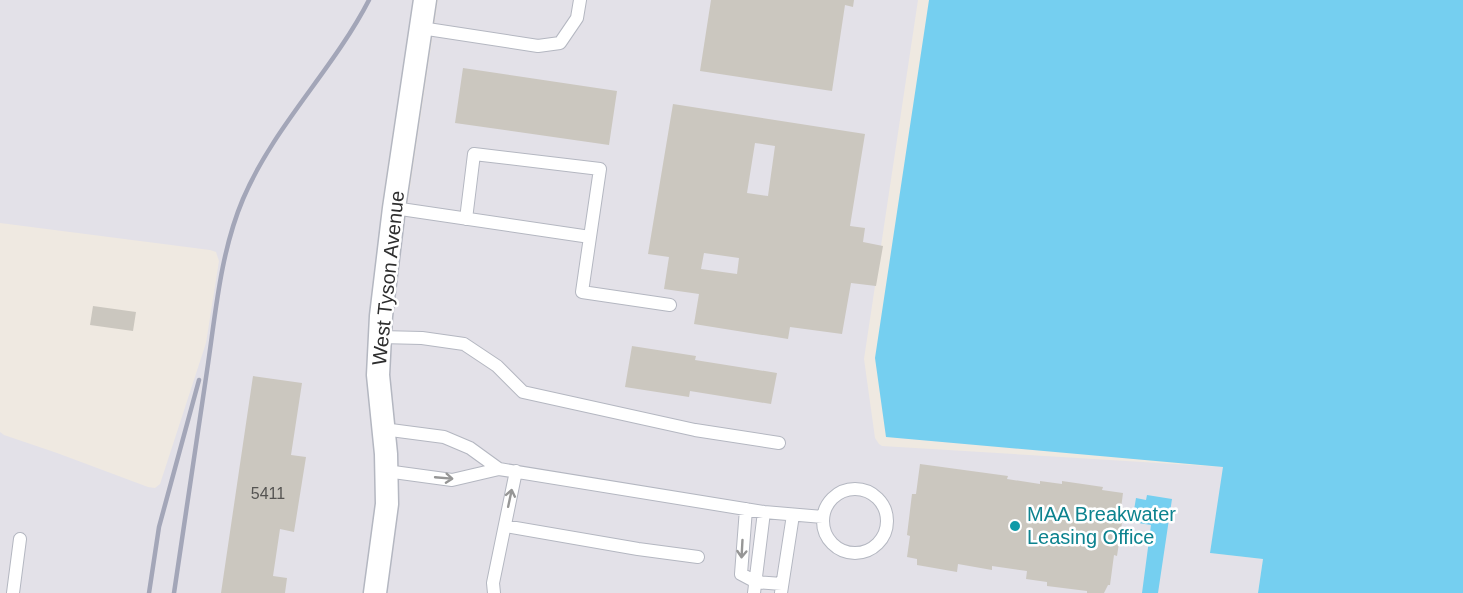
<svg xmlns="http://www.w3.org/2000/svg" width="1463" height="593" font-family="Helvetica,sans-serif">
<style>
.industrial{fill:#e3e1e8}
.water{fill:#75cff0}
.building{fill:#cbc7bf;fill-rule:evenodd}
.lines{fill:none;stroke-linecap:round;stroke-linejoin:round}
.lane-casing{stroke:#b4b7c1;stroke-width:14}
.street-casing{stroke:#b4b7c1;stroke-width:25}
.lane{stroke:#fff;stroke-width:12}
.street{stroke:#fff;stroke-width:22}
.rail{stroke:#a3a6b8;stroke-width:4.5}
.oneway{stroke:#969696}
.culture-dot{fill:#0f9aa8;stroke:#fff;stroke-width:2}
.labels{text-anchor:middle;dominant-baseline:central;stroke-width:5;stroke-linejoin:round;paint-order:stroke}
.number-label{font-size:16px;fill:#555452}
.street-label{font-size:20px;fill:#2e2e2e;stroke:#fff}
.culture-label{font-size:20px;fill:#0d838f;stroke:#fff;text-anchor:start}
</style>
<rect width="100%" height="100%" fill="#efe9e1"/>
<!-- industrial -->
<path class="industrial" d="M0,0H413L380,217L405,221L438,0H918L864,359L875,438L879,444L882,446L1224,467L1210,553L1263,559L1258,593H0V432L4,435L57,453L148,487L155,488L160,484L206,343L219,261L216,252L210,250L0,223Z"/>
<!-- water -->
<path class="water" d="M929,0H1463V593H1258L1263,559L1210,553L1223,467L886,437L875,358Z
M1147,495L1172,499L1158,593H1142L1151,525L1132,522L1136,498L1146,500Z"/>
<!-- building -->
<path class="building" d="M711,0H854L853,7L845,5L832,91L700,71Z
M463,68L617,91L609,145L455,123Z
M673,104L865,134L850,226L865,228L863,242L883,246L876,286L851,283L842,334L790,327L788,339L694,324L699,294L664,289L669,257L648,254ZM755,143L775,146L768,196L747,193ZM704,253L739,258L737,274L701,269Z
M93,306L136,312L133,331L90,325Z
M632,346L696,356L695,360L777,373L771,404L690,391L689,397L625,387Z
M253,376L302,383L291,455L306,457L294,532L280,529L273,576L287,578L285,593H221Z
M920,464L1008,476L1007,479L1040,484V481L1062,484V481L1103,487L1102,490L1123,493L1120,516H1123L1117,556L1114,555L1110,585H1108L1104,593H1087V591L1047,586V582L1026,579L1027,571L992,566V570L958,564L957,572L917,565V559L907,557L910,536L907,535L912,494H916Z"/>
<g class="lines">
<defs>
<path id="lane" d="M421,28L538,46L560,43L577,18L580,0
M394,208L590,237L582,292L670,305
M466,219L474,154L600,169L590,237
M380,337L422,338L464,344L497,366L523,392L695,430L779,443
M383,429L444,437L470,448L499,469L452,480L386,471
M499,469L764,512L823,517
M823 521a32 32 0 1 1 64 0a32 32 0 1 1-64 0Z
M746,509L741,574L756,582L782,584
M505,526L638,549L698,557
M13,593L20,539
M494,593L493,583L516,471
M754,593L764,512
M781,593L793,515"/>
<path id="street" d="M375,593L387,504L386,454L378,375L381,316L394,208L425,0"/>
</defs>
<!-- lane casing -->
<use href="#lane" class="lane-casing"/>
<!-- street casing -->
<use href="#street" class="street-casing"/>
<!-- lane -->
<use href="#lane" class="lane"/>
<!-- street -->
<use href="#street" class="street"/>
<!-- rail -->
<path class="rail" d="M149,593L159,527L199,380
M174,593C185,517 197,440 208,364C216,309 221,251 243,199C274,126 333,70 369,0"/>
</g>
<!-- one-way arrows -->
<defs><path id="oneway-shaft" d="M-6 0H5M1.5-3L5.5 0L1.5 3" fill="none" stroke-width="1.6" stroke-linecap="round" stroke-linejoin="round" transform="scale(1.5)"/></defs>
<g class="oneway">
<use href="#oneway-shaft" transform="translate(444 478) rotate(5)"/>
<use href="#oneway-shaft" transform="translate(510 498) rotate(-78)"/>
<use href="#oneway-shaft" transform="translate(742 549) rotate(93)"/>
</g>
<!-- markers -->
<circle class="culture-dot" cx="1015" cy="526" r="6"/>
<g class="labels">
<!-- number labels -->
<g class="number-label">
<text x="268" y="493">5411</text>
</g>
<!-- street labels -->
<g class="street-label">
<text transform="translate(388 278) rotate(-84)">West Tyson Avenue</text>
</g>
<!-- culture labels -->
<g class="culture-label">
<text x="1027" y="514">MAA Breakwater<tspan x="1027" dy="23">Leasing Office</tspan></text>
</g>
</g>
</svg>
